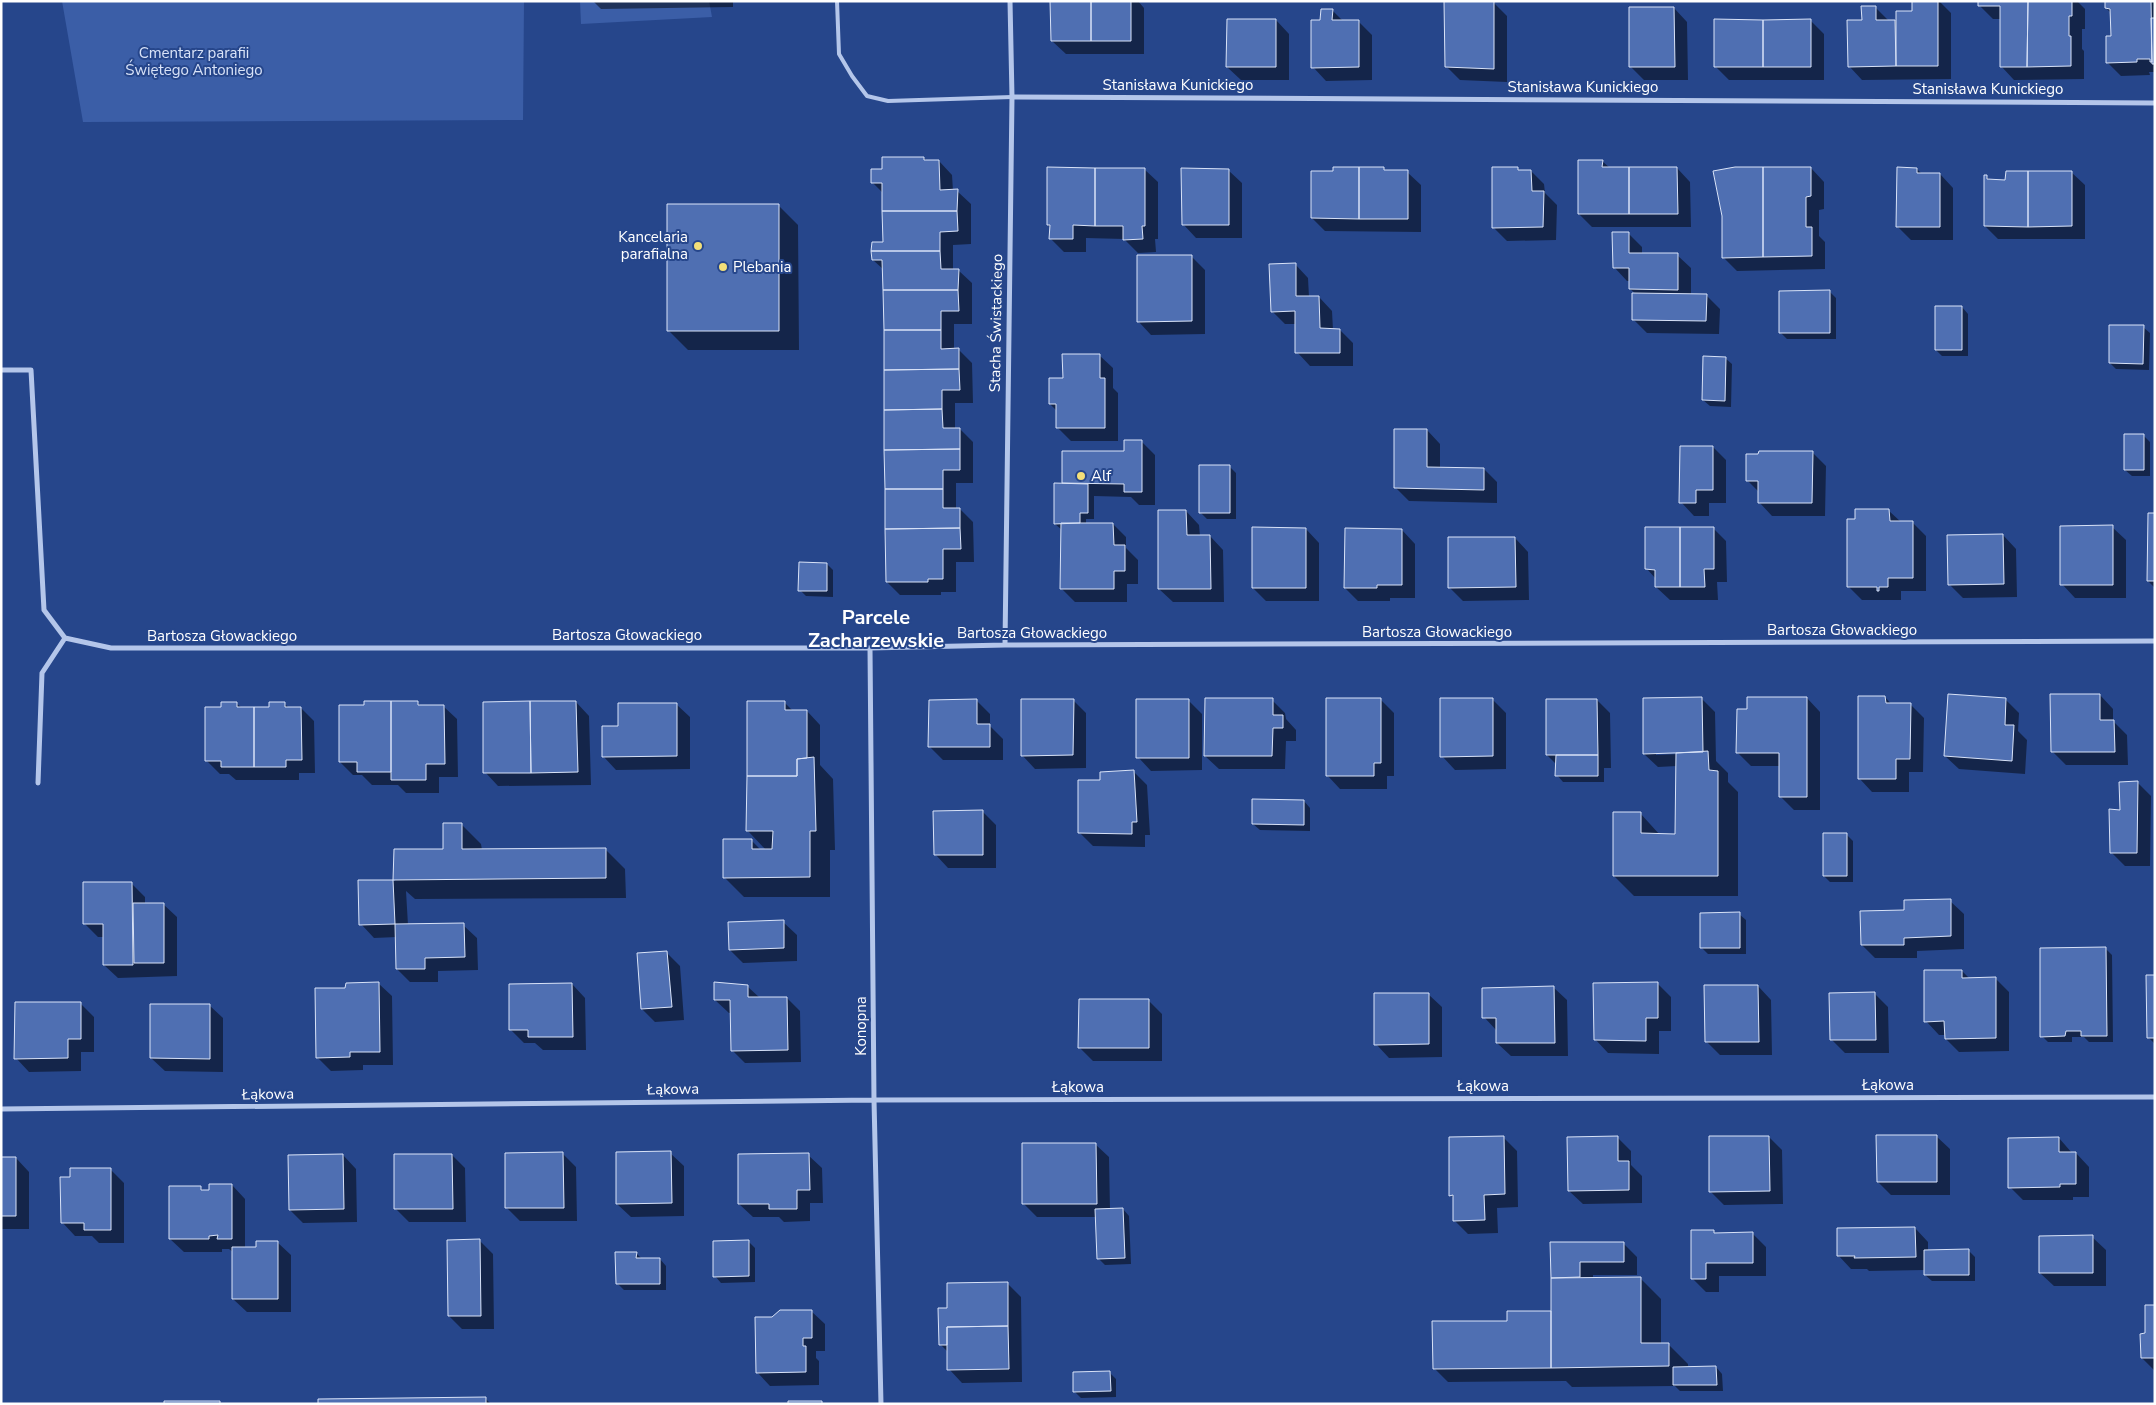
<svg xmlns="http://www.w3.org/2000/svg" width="2156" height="1405" font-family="'Nunito Sans',sans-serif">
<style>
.green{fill:#3b5ea7}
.shadow{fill:#0007;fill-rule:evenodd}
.building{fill:#4f6fb2;stroke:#d9e3f8}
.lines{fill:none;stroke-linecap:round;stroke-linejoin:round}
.service{stroke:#b4c6ea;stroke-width:4}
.minor{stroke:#b4c6ea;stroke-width:5}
.poi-dot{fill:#f3df79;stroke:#26468b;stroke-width:2}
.labels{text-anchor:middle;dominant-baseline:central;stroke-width:4;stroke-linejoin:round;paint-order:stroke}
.park-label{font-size:15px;fill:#d9e3f8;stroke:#26468b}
.street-label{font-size:15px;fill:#fff;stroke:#26468b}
.poi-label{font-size:15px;fill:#fff;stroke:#26468b;text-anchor:start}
.district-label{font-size:20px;font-weight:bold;fill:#fff;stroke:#26468b}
</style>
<rect width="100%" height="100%" fill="#26468b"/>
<!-- green -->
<path class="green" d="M62,1H524L523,120L83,122Z
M580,1H709L712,17L581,24Z"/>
<!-- shadow -->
<path class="shadow" d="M593,1H733V7L601,9Z
M1052,1H1138L1144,8V54H1066L1052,41Z
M1914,1H1939L1951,13V79L1862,80L1849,66L1864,21L1875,7L1889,21H1897L1914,12Z
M1979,1H2077L2085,9V29H2082V49L2084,51V79L2014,80L2001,66V19H1993L1979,5Z
M2106,1H2155V72H2149L2150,75L2121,76L2107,62L2113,37L2112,14L2106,8Z
M1493,2L1507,16V82L1460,80L1446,66Z
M1674,8L1687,22L1688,80H1644L1631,67Z
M1332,10L1343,21L1359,22L1372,35V80L1326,81L1313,67L1321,21Z
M1276,20L1289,34V80H1241L1227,67Z
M1810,20L1824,34V80H1729L1716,67Z
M924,158L927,161H939L952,175L953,191H957L971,204V244L953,245V270H958L972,283V324H954V350H959L972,363L973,403H955V429H960L973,442V483H956V509H960L973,522L974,562H956V592H941V595H900L887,582L884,270L873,260L884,243L883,193L872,182L883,170Z
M1602,161L1610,168H1677L1690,182L1691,227H1592L1579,214Z
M1383,168L1386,171L1407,172L1421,185V232L1325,231L1312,218L1334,172Z
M1517,168L1521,171H1531L1544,184L1545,193L1557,205L1556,240L1507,241L1493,227Z
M1811,168L1824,182V209L1819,210V236L1825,242V269L1737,271L1723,257Z
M1144,169L1158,182V239H1155L1156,252L1138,253L1124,239L1086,238V252H1064L1051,239V228L1048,225Z
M1917,169L1922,174H1940L1953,188V240H1911L1898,227Z
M1228,170L1242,183V238H1196L1183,224Z
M2071,172L2085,185V239H1998L1985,226L1986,176L1991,181H2007Z
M778,205L798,225L799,350H688L668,330Z
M1628,233L1642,247V254L1677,255L1691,268V295L1707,296L1720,309L1719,334L1647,333L1633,319L1636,294L1630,289V281H1627L1614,267Z
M1191,256L1205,270V334L1151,335L1138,321Z
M1295,264L1308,278L1309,297H1319L1332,311L1333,330H1340L1353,343V366H1310L1297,352V324H1285L1272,311Z
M1829,291L1836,298V339H1787L1780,332Z
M1962,307L1968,314V356H1942L1936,350Z
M2143,327L2150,333L2149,370L2116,369L2110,363Z
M1099,355L1113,368V388L1118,393V441H1071L1057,427V411L1050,404L1064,380Z
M1725,358L1732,364L1731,407L1710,406L1703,400Z
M1427,430L1440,444V469H1484L1497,482V503L1409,501L1395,487Z
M2143,435L2150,442V476H2132L2125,470Z
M1141,441L1155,455V505H1139L1131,497L1094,496V519H1086V524H1113L1126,537V548L1138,560V584H1127V602H1075L1062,589V530L1055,524V484H1063V452H1125Z
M1713,447L1726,460V503H1709V516H1694L1681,502Z
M1812,452L1826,466L1825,516H1772L1759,502V492L1747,480Z
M1229,466L1236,473V519H1207L1200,512Z
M1888,510L1901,522H1912L1926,536V591H1901V600H1862L1849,587L1857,520Z
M1186,511L1199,525L1200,536H1210L1223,550L1224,602H1173L1159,589Z
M2155,515V588L2148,581Z
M2112,527L2126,540V598H2075L2062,584Z
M1713,528L1726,541L1727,582H1717L1718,600H1670L1656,587V579L1647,569Z
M1306,529L1319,543V601H1266L1253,588Z
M1402,530L1415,544V598H1390V601H1358L1345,588Z
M2003,535L2016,549L2017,597L1963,598L1950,585Z
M1515,538L1528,552L1529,600L1463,601L1449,587Z
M827,564L833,570V597L806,596L800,590Z
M2100,695L2113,709V721L2127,735L2128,765H2066L2052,751Z
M1885,697L1892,705L1910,704L1924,718L1923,772H1909V792H1872L1859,778Z
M1807,698L1820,712V810H1794L1781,797L1780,766H1751L1737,752Z
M1380,699L1394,713V776H1387V789H1340L1327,775Z
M1492,699L1506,713V769L1455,770L1442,756Z
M1702,699L1715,712L1716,761L1728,773V782L1738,792V896H1634L1614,876L1640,813L1660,835H1676L1677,766L1658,767L1644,754ZM1682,751V754L1656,755V752Z
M2005,699L2019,713L2018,731L2027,740L2025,774L1959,769L1945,756Z
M976,700L990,714V726L1003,739V760H943L930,747Z
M1073,700L1086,713V768L1035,769L1022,755Z
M1188,700L1202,714V770L1151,771L1138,757Z
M1272,700L1285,713L1286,719L1296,730V741H1286L1285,769H1219L1205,756Z
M1597,700L1610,713L1611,768H1604V782H1563L1557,775V765L1547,755Z
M576,702L589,716L591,785L498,786L485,772Z
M784,702L793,711H807L820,725V765L833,779L835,850H830V897H744L724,877L751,840L761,850H766L748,831Z
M284,703L289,708H301L314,721L315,773H299V780H236L229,774H220L206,760L222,709L237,704L242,708H270Z
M418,703L421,706H443L457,719L458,777H439V793H406L398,785H372L362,775H353L340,762L366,706Z
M676,704L690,717V769L616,770L603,756L619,727Z
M1133,771L1147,785L1150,835H1145V847L1093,846L1080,833L1101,781Z
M2137,782L2151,796L2150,866H2125L2111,852L2122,811Z
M1304,801L1310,808V831L1260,830L1253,824Z
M983,812L996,825V868H948L935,854Z
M461,824L481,844L482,850L605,849L625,869L626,898L415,899L406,891L408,925H463L477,938L478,970L438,971V982H410L397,969V937L374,938L361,924L359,881H395L396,851L444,850Z
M1846,834L1853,841V882H1830L1824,876Z
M132,884L145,897V904H163L177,917V976L118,978L104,965V937H98L85,924Z
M1950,901L1964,914V949L1917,951V958H1875L1862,945L1905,912Z
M1739,914L1746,920V954H1708L1702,948Z
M783,922L797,935V961L743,963L730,950Z
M2105,948L2112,955L2113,1042H2089L2084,1037H2072V1042H2048L2042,1036Z
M666,952L680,966L684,1020L655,1022L642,1009Z
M1962,971L1970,979L1995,978L2009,992V1051L1959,1052L1946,1039V1035H1939L1926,1021Z
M2155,976V1044L2148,1037Z
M378,983L392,996L393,1065H363V1070L331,1071L317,1057Z
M572,984L585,998L586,1050H543L535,1043H524L510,1029Z
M1658,984L1671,997V1031H1659V1054L1608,1053L1595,1039Z
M747,986L760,998H787L800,1011L801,1062L745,1063L732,1050V1013H729L715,1000Z
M1758,986L1771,1000L1772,1055H1720L1707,1042Z
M1553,987L1567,1000L1568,1056H1511L1497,1043V1031L1484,1017Z
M1428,994L1442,1007V1057L1389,1058L1376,1044Z
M1875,994L1888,1007L1889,1053H1845L1832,1040Z
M1148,1000L1162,1014V1061H1093L1079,1047Z
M80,1003L94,1017V1052H81V1071L29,1072L16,1058Z
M209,1005L223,1018V1072L165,1071L151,1058Z
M1936,1136L1950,1149V1195H1891L1878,1182Z
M1617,1137L1631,1151V1165L1642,1176V1203L1583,1204L1569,1191Z
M1769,1137L1782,1150L1783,1204L1724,1205L1710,1191Z
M1504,1138L1517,1151L1518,1207L1497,1208L1498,1233L1468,1234L1454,1220V1199L1451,1195Z
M2059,1138L2072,1153H2076L2089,1167V1197H2073V1200H2023L2010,1187Z
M1095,1144L1109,1157L1110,1210L1123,1209L1129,1216L1131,1264L1105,1265L1099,1259L1097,1217H1037L1024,1204Z
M670,1153L684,1166V1216L631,1217L617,1204Z
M563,1154L576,1167L577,1221H520L507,1208Z
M343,1155L356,1169L357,1222L303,1223L290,1210Z
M452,1155L465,1168L466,1222H409L395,1208Z
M808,1155L822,1168L823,1203H810V1221L784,1222L779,1217H753L739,1204Z
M1,1158H16L29,1172V1229H1Z
M110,1169L124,1183V1243H99L92,1236H75L62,1222L71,1179Z
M232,1185L245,1199V1248H257L277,1242L291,1255V1312H247L233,1299V1252L229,1249H222V1252H184L170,1239L200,1187L204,1191H211Z
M1915,1228L1928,1242V1251H1969L1975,1257V1281H1932L1925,1275V1270L1869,1271L1867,1269H1851L1838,1255Z
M1713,1231L1716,1234L1752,1233L1766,1247V1276H1719V1292H1706L1693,1279Z
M2092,1237L2106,1250V1286H2054L2040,1273Z
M480,1241L493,1254L494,1329H462L449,1316Z
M748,1241L755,1248V1282L721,1283L715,1276Z
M1552,1244H1624L1637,1257V1275H1593V1279L1640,1278L1661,1299V1344H1668L1688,1364V1368L1716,1367L1722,1374L1723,1391H1680L1675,1386L1572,1387L1566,1381L1448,1382L1434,1368L1509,1322L1552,1314Z
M636,1253L642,1259H660L666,1266V1290H624L617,1283Z
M1007,1283L1021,1297L1022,1382L962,1383L949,1369V1353L940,1344L948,1309Z
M2155,1306V1371L2142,1358Z
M811,1311L825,1324V1351H816V1358L819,1361V1385L770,1386L757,1372L772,1318Z
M1110,1373L1116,1379V1397L1081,1398L1074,1391Z
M486,1399L491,1404H320Z"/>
<!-- building -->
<path class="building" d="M1050,1H1091V41H1051Z
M1091,1H1131V41H1091Z
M1444,1H1494V69L1445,67Z
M1912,1H1938V66H1896V11H1912Z
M1978,1H2028L2027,67H2000V6H1978Z
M2028,1H2072V16H2069V36H2071V66L2027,67Z
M2105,1H2151L2152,62H2150V59H2137V62L2106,63V36H2111L2110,9L2105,8Z
M1861,6H1876V20H1895L1896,66L1848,67L1847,20H1862Z
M1629,7H1674L1675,67H1629Z
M1321,9H1333L1332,20H1359V67L1311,68V20H1320Z
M2151,18H2155V64H2152Z
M1227,19H1276V67H1226Z
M1714,19L1763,20V67H1714Z
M1811,19V67H1763V20Z
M882,157H924V160H939L940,190L958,189L957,211H882V183H871V169H882Z
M1578,160H1603L1602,167H1629V214H1578Z
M1047,167L1095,168V226L1073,225V239H1049L1050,225H1047Z
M1333,167H1359V219L1311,218V171H1333Z
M1359,167H1384V170H1408V219H1359Z
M1492,167H1518V170H1531L1532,191H1544L1543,227L1492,228Z
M1629,167H1677L1678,214H1629Z
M1735,167H1763V257L1722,258V216L1713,171Z
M1763,167H1811V196L1806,197V227H1812V256L1763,257Z
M1897,167L1917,168V173H1940V227H1896Z
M1095,168H1145V226H1142L1143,239L1123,240V226H1095Z
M1181,168L1229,169V225H1182Z
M2006,171H2028V227L1984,226V175H1987V179L2005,180Z
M2028,171H2072V226L2028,227Z
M667,204H779V331H667Z
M882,211H957L958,231L940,232V251H871L872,242H883Z
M1612,232H1629V253H1678V290L1629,289V268H1613Z
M871,251H940L941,269H959L958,290H883L882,260H872Z
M1137,255H1192V321L1137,322Z
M1296,263V296H1319L1320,328L1340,329V353H1295V311L1271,312L1269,264Z
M883,290H958L959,311H941V330H884Z
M1830,290V333H1779V291Z
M1632,293L1707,294L1706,321L1632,320Z
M1935,306H1962V350H1935Z
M2109,325H2144L2143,364L2109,363Z
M884,330H941V349L959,348V369L884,370Z
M1062,354H1100V378H1105V428H1056V404H1049V378H1063Z
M1703,356L1726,357L1725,401L1702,400Z
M959,369L960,390H942V409L884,410V370Z
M942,409L943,428H960V449L884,450V410Z
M1394,429H1427V467L1484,468V490L1394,488Z
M2124,434H2144V470H2124Z
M1124,440H1142V492H1124V484L1062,483V451H1124Z
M1680,446H1713V490H1696V503H1679Z
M960,449V470H943V489H885L884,450Z
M1759,451H1813L1812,503H1758V481H1746V454H1758Z
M1199,465H1230V513H1199Z
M1054,483L1088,484V513H1080V523L1054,524Z
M885,489H943V508H960V528L885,529Z
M1855,509H1889L1890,521H1913V578H1888V587H1879V591H1877V587H1847V519H1855Z
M1158,510H1186L1187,535H1210L1211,589H1158Z
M2148,513H2155V581H2147Z
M1061,523H1113L1114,545H1125V571H1114V589H1060Z
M2113,525V585H2060V526Z
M1252,527L1306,528V588H1252Z
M1645,527H1680V587H1655V570L1645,569Z
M1680,527H1714V569H1704L1705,587H1680Z
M960,528L961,549H943V579H928V582H886L885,529Z
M1345,528L1402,529V585H1377V588H1344Z
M2003,534L2004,584L1948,585L1947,535Z
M1448,537H1515L1516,587L1448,588Z
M799,562L827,563V591H798Z
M1948,694L2006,698L2005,725H2014L2012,761L1944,756Z
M2050,694H2100V720H2114L2115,752H2051Z
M1858,696H1885L1886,703H1911L1910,759H1896V779H1858Z
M1702,697L1703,752L1643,754V698Z
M1747,697H1807V797H1779V753H1736L1737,709H1747Z
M1205,698H1273V715H1283V728H1273L1272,756H1204Z
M1326,698H1381V763H1374V776H1326Z
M1440,698H1493V756L1440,757Z
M977,699V724H990V747H928L929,700Z
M1021,699H1074L1073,755L1021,756Z
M1136,699H1189V758H1136Z
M1546,699H1597L1598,755H1546Z
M364,701H391V772H357V762H339V705H364Z
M391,701H418V705H444L445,764H426V780H391Z
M530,701L531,773H483V702Z
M530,701H576L578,772L531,773Z
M747,701H785V710H807V758L797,759V776H747Z
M221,702H237V707H254V767H221V761H205V707H221Z
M269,702H285V707H301L302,760H286V767H254V707H269Z
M618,703H677V756L602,757V726H618Z
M1708,751L1709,770L1718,771V876H1613V812H1641V833L1675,834L1676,753Z
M1556,755H1598V776H1555Z
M814,757L816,831H810V877L723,878V839H752V849H772L773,831H746L747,776H797V759Z
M1134,770L1137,822H1132V834L1078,833V780H1100V772Z
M2138,781L2137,853H2110L2109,809L2120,810L2119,782Z
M1252,799L1304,800V825L1252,824Z
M983,810V855H934L933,811Z
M443,823H462V849L606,848V878L393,880L394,849H443Z
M1823,833H1847V876H1823Z
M358,880H393L395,924L359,925Z
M83,882H132L133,965H103V924H83Z
M1951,899V936L1904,938V945H1861L1860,911L1904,910V900Z
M133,903H164V963H134Z
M1740,912V948H1700V913Z
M784,920V948L729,950L728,922Z
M464,923L465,957L425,958V969H396L395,924Z
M2106,947L2107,1036H2081V1031H2066L2065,1036L2040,1037V948Z
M667,951L672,1007L641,1009L637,953Z
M1924,970H1962V978L1996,977V1038L1945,1039L1944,1021L1924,1022Z
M2146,975H2155V1038H2147Z
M379,982L380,1052H350V1057L316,1058L315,988H345L346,983Z
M714,982L748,985V997H787L788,1050L731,1051L730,1000H714Z
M1658,982V1018H1646V1041L1594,1040L1593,983Z
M572,983L573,1037H528V1030H509V984Z
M1704,985H1758L1759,1042H1705Z
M1554,986L1555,1043H1496V1018H1482V988Z
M1875,992L1876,1040H1830L1829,993Z
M1374,993H1429V1044L1374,1045Z
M1079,999H1149V1048H1078Z
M15,1002H81V1039H68V1058L14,1059Z
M150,1004H210V1059L150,1058Z
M1876,1135H1937V1182H1877Z
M1504,1136L1505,1194L1484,1195L1485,1220L1453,1221V1195L1449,1196V1137Z
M1618,1136V1161H1629V1190L1568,1191L1567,1137Z
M1709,1136H1769L1770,1191L1709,1192Z
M2059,1137V1152H2076V1184H2060V1187L2008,1188V1138Z
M1022,1143H1096L1097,1204H1022Z
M671,1151L672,1203L616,1204V1152Z
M563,1152L564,1208H505V1153Z
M809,1153L810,1190H797V1209H769V1204H738V1154Z
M343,1154L344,1209L289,1210L288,1155Z
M394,1154H452L453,1209H394Z
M1,1157H16V1216H1Z
M70,1168H111V1230H84V1223H61L60,1177H70Z
M209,1184H232V1239H217L218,1235L209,1236V1239H169V1186H201V1190H209Z
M1123,1208L1125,1258L1097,1259L1095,1209Z
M1915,1227L1916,1257L1854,1258L1855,1256H1837V1228Z
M1691,1230H1714V1233L1753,1232V1263H1706V1279H1691Z
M2093,1235V1273H2039V1236Z
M480,1239L481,1316H448L447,1240Z
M749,1240V1276L713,1277V1241Z
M256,1241H278V1299H232V1247H256Z
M1550,1242H1624V1262H1580V1277L1551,1278Z
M1969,1249V1275H1924V1250Z
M615,1252H637L636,1258H660V1284H616Z
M1641,1277V1343H1669V1366L1551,1368V1278Z
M1008,1282V1326L947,1327V1345H939L938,1308H947V1283Z
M2145,1305H2155V1358H2141L2140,1334L2145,1333Z
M780,1310H812V1338H803V1346H806V1372L756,1373L755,1317H772Z
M1507,1311H1551V1368L1433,1369L1432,1321H1507Z
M1008,1326L1009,1369L947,1370V1327Z
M1716,1366L1717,1385H1673V1367Z
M1110,1371L1111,1391L1073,1392V1372Z
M486,1397V1404H318V1399Z
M164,1401H220V1404H164Z
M788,1401H822V1404H788Z"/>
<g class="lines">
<!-- service -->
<path class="service" d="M837,1L839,54L852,76L867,96L888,101L1012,97"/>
<!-- minor -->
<path class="minor" d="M1012,97L2155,103
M1,370H31L44,610L65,638L111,648H870L1005,645L2155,641
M1005,645L1012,97L1010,1
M870,648L874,1100L881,1404
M38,783L42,673L65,638
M1,1109L874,1100L2155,1097"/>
</g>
<!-- markers -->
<g class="poi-dot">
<circle cx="698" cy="246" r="5"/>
<circle cx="723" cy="267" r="5"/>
<circle cx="1081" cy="476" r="5"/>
</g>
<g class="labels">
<!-- park labels -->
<g class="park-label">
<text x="194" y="53">Cmentarz parafii<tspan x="194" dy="17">Świętego Antoniego</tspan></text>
</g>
<!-- street labels -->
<g class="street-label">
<text x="1178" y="85">Stanisława Kunickiego</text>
<text x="1583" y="87">Stanisława Kunickiego</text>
<text x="1988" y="89">Stanisława Kunickiego</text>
<text transform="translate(996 323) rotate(-89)">Stacha Świstackiego</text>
<text x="1842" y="630">Bartosza Głowackiego</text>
<text x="1437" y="632">Bartosza Głowackiego</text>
<text x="1032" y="633">Bartosza Głowackiego</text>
<text x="627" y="635">Bartosza Głowackiego</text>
<text x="222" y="636">Bartosza Głowackiego</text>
<text transform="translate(861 1026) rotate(-90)">Konopna</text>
<text x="1888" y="1085">Łąkowa</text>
<text x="1483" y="1086">Łąkowa</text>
<text x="1078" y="1087">Łąkowa</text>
<text transform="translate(673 1089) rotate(-1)">Łąkowa</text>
<text transform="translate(268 1094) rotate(-1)">Łąkowa</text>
</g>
<!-- poi labels -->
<g class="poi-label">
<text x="688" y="237" text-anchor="end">Kancelaria<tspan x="688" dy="17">parafialna</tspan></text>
<text x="733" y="267">Plebania</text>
<text x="1091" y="476">Alf</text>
</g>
<!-- district labels -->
<g class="district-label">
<text x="876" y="617">Parcele<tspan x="876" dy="23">Zacharzewskie</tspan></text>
</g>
</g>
<!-- border -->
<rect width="2156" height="1405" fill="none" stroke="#ffffff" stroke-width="5"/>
</svg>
